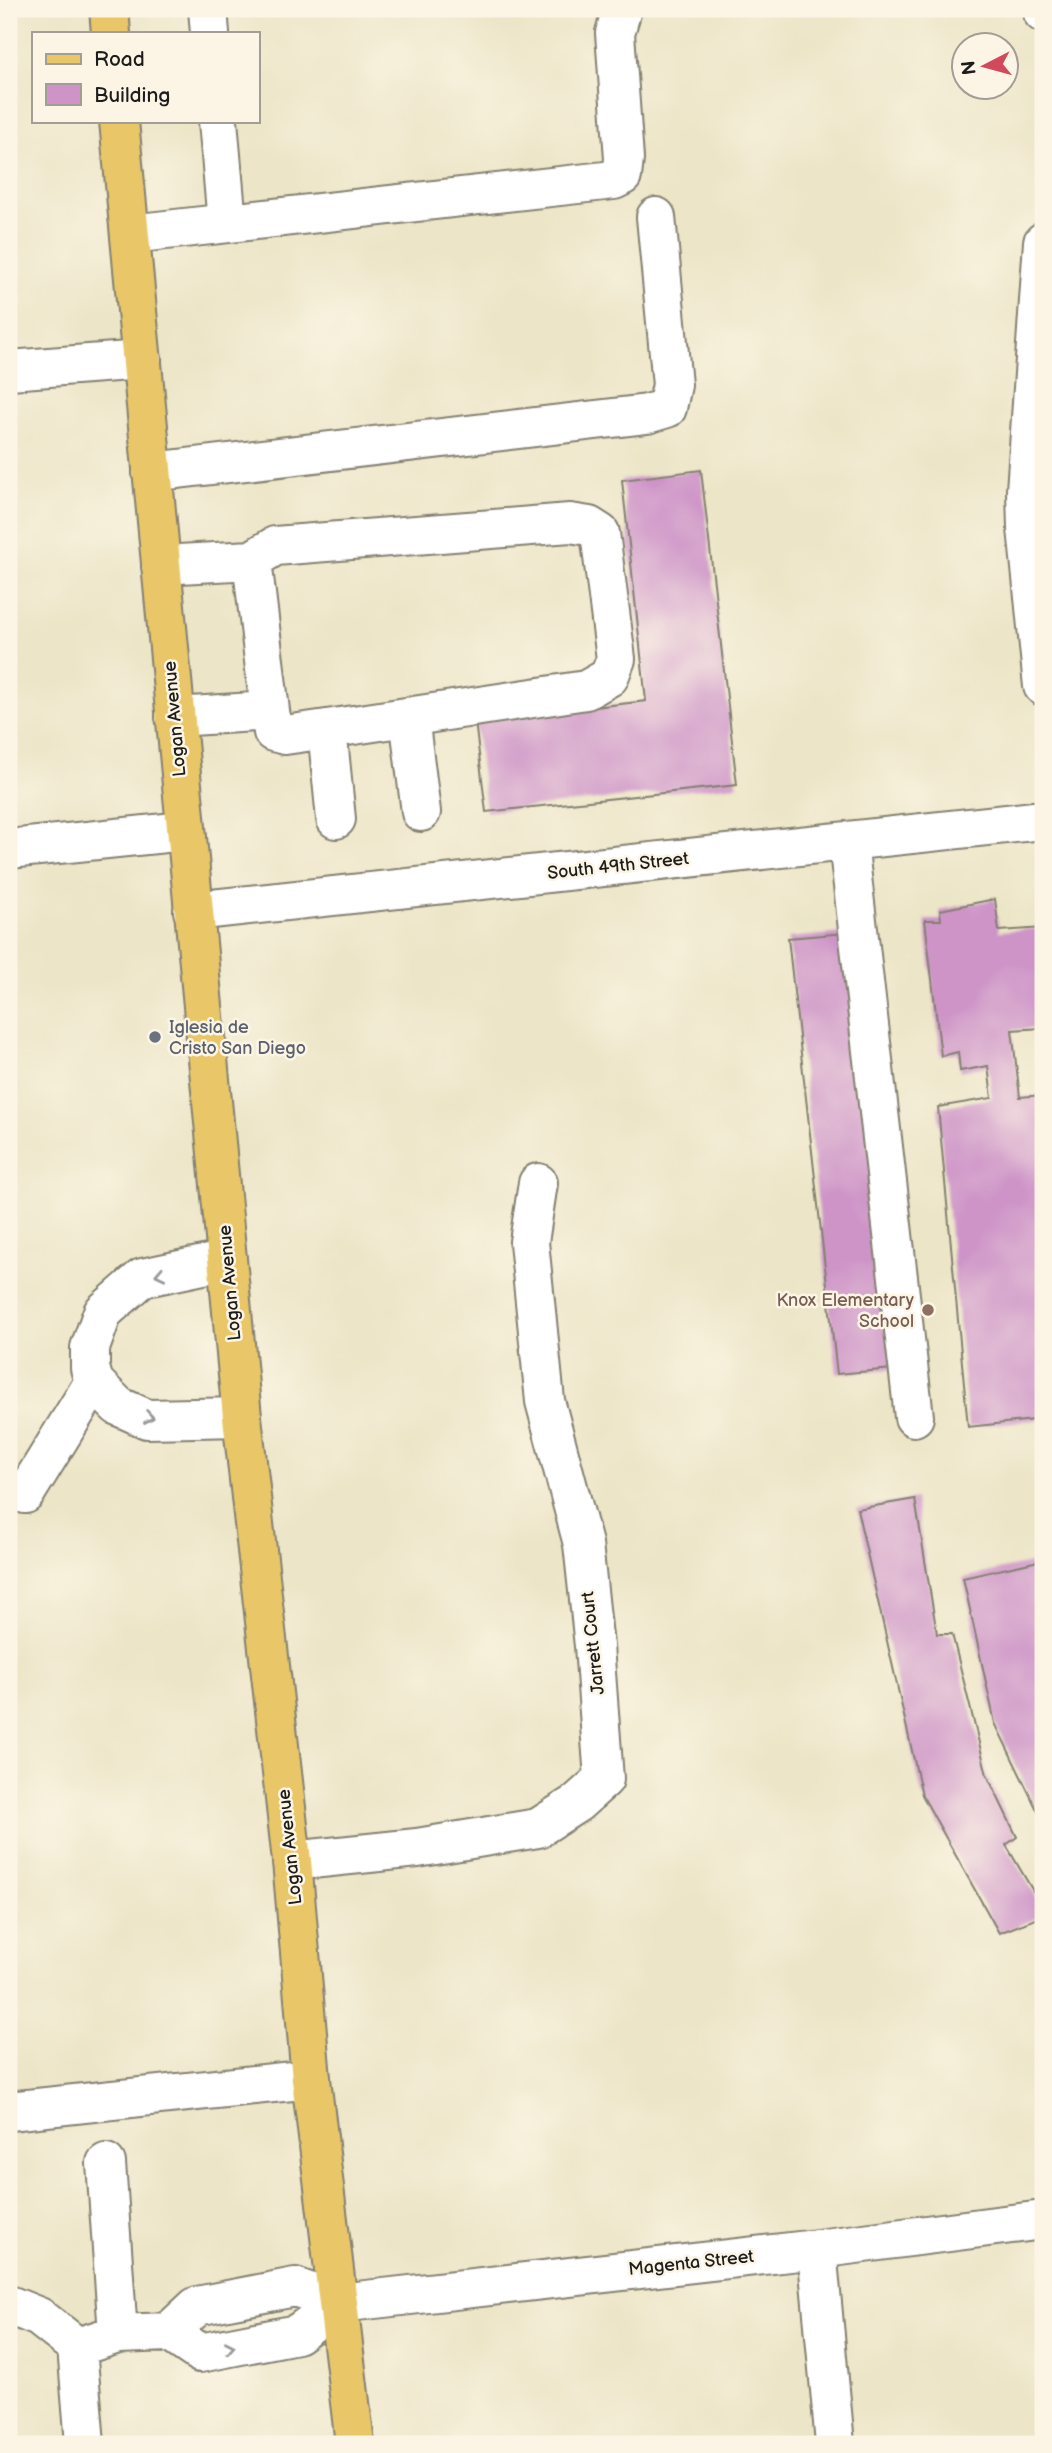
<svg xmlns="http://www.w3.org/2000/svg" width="1052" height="2453" font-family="'Balsamiq Sans',sans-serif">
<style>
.building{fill:#ce94c8}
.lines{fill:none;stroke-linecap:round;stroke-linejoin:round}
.minor-casing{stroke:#848072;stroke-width:42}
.major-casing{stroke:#848072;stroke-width:42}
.minor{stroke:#fff;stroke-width:38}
.major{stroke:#e9c769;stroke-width:38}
.oneway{stroke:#999}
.worship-dot{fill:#6b7280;stroke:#fcf5e5;stroke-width:2.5}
.education-dot{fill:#8d6e63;stroke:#fcf5e5;stroke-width:2.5}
.labels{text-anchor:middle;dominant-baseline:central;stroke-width:5;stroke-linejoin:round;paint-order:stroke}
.street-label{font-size:18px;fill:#1c1c1c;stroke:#fcf5e5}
.worship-label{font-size:18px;fill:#5b616d;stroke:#fcf5e5;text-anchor:start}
.education-label{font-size:18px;fill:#785e54;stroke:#fcf5e5;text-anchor:end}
</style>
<rect width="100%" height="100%" fill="#fcf5e5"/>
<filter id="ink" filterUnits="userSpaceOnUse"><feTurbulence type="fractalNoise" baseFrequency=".0143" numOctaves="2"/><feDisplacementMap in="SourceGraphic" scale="14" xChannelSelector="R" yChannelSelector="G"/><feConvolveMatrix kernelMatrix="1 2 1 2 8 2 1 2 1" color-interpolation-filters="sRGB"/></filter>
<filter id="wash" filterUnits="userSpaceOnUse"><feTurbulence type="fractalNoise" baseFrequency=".00686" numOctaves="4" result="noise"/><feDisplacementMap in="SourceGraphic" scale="28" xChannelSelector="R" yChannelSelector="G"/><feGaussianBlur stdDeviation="1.57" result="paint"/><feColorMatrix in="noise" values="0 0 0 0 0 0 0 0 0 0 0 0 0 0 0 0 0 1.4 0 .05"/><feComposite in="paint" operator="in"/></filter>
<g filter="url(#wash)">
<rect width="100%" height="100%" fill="#ece5c7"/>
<g id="blocks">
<!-- building -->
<path class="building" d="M701,470L737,785L486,812L475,721L646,701L622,480Z
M995,899L999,931L1043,928V1028L1012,1030L1020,1097L1043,1095V1419L968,1427L938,1107L992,1098L988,1066L960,1071L958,1052L941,1056L925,920H941L940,910Z
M857,932L904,1368L837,1374L788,938Z
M915,1499L937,1634H952L987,1775L1017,1837L1006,1845L1043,1908V1916L999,1933L922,1795L857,1509Z
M1043,1560V1822L995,1723L963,1578Z"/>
</g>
</g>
<g filter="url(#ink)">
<use href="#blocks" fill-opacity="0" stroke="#848072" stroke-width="2"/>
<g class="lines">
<defs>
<path id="minor" d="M208,9L210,33
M1043,9V13
M218,121L227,223
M130,234L614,180L622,176L624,159L615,33L622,9
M1043,242L1026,491L1027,528L1043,686
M9,370L142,360
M152,472L647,414L667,408L672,385L656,217
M252,560L275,546L570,523L589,526L600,533L616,659L609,677L586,690L327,729L285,735L273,732L270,711
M161,565L252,560L270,711L175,717
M409,717L421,812
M327,729L336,819
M848,842L914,1417
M9,849L185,831
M193,911L1043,820
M227,1260L142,1278L103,1312L90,1348V1368L94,1382L118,1406L147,1419L242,1417
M25,1494L94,1382
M292,1861L417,1848L538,1828L577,1803L604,1779L594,1646L583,1544L545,1401L529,1242L538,1183
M9,2111L311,2079
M817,2249L835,2444
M9,2305L39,2317L77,2347L85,2444
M169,2332L200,2353L297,2334L339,2303
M118,2334L169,2332L197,2306L295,2287L339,2303L817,2249L1043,2220
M77,2347L118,2334L106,2163"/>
<path id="major" d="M109,9L111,33
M119,121L242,1417L292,1861L311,2079L355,2444"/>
</defs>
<!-- minor casing -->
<use href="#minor" class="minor-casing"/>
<!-- major casing -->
<use href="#major" class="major-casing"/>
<!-- minor -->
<use href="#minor" class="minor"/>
<!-- major -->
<use href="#major" class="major"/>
</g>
<!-- one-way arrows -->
<defs><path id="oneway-chevron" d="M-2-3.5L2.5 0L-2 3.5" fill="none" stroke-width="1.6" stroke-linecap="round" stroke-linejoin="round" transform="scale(1.75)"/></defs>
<g class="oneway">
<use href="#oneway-chevron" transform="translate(160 1274) rotate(168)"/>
<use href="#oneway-chevron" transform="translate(149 1417) rotate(10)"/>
<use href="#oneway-chevron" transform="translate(230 2347) rotate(-11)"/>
</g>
</g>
<!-- markers -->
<circle class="worship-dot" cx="155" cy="1037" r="7"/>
<circle class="education-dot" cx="928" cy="1310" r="7"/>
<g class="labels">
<!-- street labels -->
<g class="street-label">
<text transform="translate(175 719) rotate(-95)">Logan Avenue</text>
<text transform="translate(618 866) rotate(-6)">South 49th Street</text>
<text transform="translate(230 1283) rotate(-95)">Logan Avenue</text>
<text transform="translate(593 1643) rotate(-96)">Jarrett Court</text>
<text transform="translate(290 1847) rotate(-96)">Logan Avenue</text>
<text transform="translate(691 2263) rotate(-6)">Magenta Street</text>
</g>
<!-- worship labels -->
<g class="worship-label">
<text x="169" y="1027">Iglesia de<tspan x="169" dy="21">Cristo San Diego</tspan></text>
</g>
<!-- education labels -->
<g class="education-label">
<text x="914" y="1300">Knox Elementary<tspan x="914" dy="21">School</tspan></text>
</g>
</g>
<!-- margin -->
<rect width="1052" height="2453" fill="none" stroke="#fcf5e5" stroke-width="35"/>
<!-- legend -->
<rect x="32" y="32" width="228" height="91" fill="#fcf5e5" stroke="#a29e95" stroke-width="2"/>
<rect x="46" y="54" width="35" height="10" fill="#e9c769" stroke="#a29e95" stroke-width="2"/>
<text x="94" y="66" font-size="21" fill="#1c1c1c">Road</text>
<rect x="46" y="84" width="35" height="21" fill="#ce94c8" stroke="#a29e95" stroke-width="2"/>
<text x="94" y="102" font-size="21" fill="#1c1c1c">Building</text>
<!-- north arrow -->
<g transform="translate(985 66) rotate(264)"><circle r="33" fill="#fcf5e5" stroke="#a29e95" stroke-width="2"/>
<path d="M0-5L12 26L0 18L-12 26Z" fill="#d1495b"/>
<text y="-10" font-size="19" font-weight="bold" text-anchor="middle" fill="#1c1c1c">N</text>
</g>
</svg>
